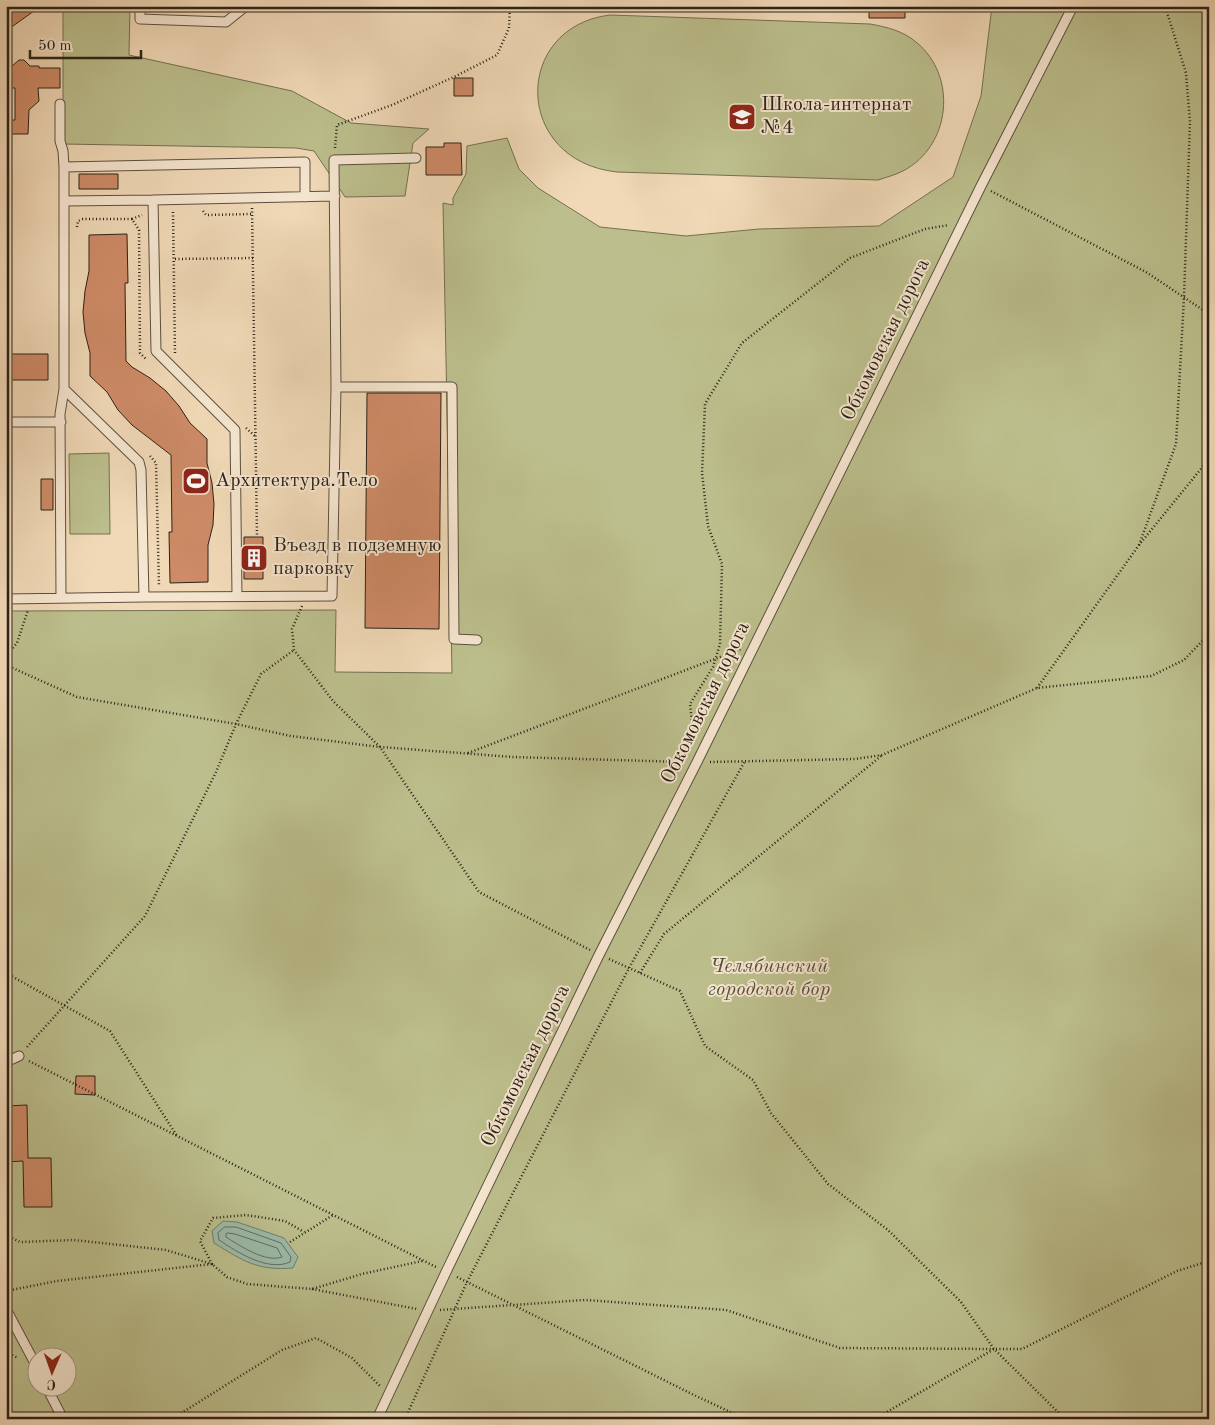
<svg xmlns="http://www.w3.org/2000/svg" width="1215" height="1425" font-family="'Old Standard TT',serif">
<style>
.green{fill:#bcbf8d;stroke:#747053;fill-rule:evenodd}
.water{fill:#9cbba9;stroke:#6f7e6f}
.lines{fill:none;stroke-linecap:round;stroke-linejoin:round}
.shore{stroke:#646e61;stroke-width:1}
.building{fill:#ce8b67;stroke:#2b2219}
.service-casing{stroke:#5c5040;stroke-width:11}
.path{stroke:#2b2219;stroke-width:2.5;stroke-dasharray:1 2.5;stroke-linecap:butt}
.service{stroke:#f6e6d0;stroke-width:9}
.labels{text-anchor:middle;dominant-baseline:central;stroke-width:4;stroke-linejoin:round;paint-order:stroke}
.poi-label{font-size:20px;fill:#2b2219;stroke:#f6e6d0;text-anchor:start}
.street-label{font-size:20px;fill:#2b2219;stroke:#f6e6d0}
.park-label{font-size:20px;font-style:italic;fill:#56513c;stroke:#f6e6d0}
</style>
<rect width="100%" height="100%" fill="#f1d9b7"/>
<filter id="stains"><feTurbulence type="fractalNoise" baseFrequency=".004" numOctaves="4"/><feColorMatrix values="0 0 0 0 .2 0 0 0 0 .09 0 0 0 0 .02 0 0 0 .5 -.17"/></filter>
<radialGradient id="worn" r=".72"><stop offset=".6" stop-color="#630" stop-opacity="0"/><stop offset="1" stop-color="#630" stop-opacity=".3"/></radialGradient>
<!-- green -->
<path class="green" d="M63,6H130L129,55L292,91L351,123L429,129L413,143L405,196L345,197L314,151L296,148L63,144Z
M992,6H1209V1419H6V611L336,610L335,672L452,673L443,203L453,205V198L466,174L467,146L507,138L519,169L538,188L600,227L686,236L759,229L879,226L953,177L981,96ZM38,1358H68V1388H38Z
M610,15L870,24C887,27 903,31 916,42C958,76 951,146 903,171C895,175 887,177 878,180L617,172C513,161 512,27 610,15Z
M109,453L110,534H70L69,454Z"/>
<!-- water -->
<path class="water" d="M223,1221L237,1222L284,1238L298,1257L293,1268C258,1271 243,1261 214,1243L212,1231Z"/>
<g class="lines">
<!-- shore -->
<path class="shore" d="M225,1227H236L281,1243L291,1257L290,1262C268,1272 237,1252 219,1240L218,1233Z
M228,1233L235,1234L277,1248L282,1257C266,1263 240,1246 226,1237V1234Z"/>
</g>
<!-- building -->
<path class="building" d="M6,6H41L6,31Z
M869,6H905V18H869Z
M19,60H24L30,66H39V68H60V88H38L39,101L29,110L28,134H6V120H15V88H6V66H12Z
M454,78H473V96H454Z
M444,143H461L462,175H426V147H444Z
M79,174H118V189H79Z
M127,234L128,283H125L126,361L132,367L150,378L166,391L179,406L190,423L207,439V463L212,483L214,504L213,525L208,545V582L170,583L169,532H172L171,455L132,425L118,410L107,392L90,376V353L85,333L83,312L85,291L89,271V235Z
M6,354H48V380H6Z
M367,393H441L439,629L365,628Z
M41,479H53V510H41Z
M244,537H263V579H244Z
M76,1076H95V1095L75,1094Z
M27,1105L28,1158H51L52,1207H24L23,1161L6,1162V1106Z"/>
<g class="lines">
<defs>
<path id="service" d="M140,6V19L226,22L246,6
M60,104V141L63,151L64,167V389L60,414L61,598
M64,167L305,162V197
M64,201L153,200
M336,387H452L454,639L477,640
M64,389L139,462L141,470L144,597
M6,422H61
M237,596L235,430L156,351L153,200L335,196
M6,599L144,597L332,596L336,387L334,160L416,158
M6,1062L19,1056
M6,1309L38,1369
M47,1388L63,1419
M377,1419L446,1272L599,955L697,762L981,186L1073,6"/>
</defs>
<!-- service casing -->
<use href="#service" class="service-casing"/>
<!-- path -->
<path class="path" d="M335,148L337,125L392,105L456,76L497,55L509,28L510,6
M991,191L1146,272L1209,314
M252,208L257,535
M203,211L206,215L252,214
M173,212L175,354
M132,219L142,215
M77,227L78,221L83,219H132L139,230L140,353L146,359
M175,259L253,258
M246,428L255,436
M150,456L156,463L159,586
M1139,545L1176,444L1184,297L1190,122L1186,73L1165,6
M302,606L292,629L294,650L333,701L380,747L479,892L590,950
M6,656L17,643L28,610
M6,665L77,697L236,724L291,736L380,747L513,757L684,762
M1037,688L1139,545L1209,459
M694,741L690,704L713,667L720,644L722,564L708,526L702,473L705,404L742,343L850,258L925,229L949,225
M468,753L741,649
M710,762L855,759L882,755L1037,688L1151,676L1184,660L1209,634
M609,959L680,991L705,1046L753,1080L771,1113L828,1184L888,1230L961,1302L994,1349L1065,1419
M6,973L110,1031L177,1136
M640,973L664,934L881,756
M6,1037L12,1046
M27,1047L145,916L216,772L236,724L261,674L294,650
M29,1061L436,1267
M6,1235L20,1242L74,1240L166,1250L212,1264L200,1241L213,1218L246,1215L285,1221L304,1232
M290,1242L333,1215
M457,1277L694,1395L745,1419
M312,1289L417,1309
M6,1291L57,1281L212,1264L227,1277L247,1284L312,1289L362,1274L422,1261
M440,1310L585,1300L726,1310L840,1348L994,1349
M6,1352L18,1358
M175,1417L282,1350L316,1338L352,1358L380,1386
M405,1419L467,1282L629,968L745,761
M875,1419L994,1349H1022L1177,1271L1209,1261"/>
<!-- service -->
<use href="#service" class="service"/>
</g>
<!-- icons -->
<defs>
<symbol id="school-square" viewBox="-11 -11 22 22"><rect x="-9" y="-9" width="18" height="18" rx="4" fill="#8f2418" stroke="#f6e6d0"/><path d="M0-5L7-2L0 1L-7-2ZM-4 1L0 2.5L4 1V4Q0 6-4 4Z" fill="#fff"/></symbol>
<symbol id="stadium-square" viewBox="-11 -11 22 22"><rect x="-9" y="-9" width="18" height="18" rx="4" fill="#8f2418" stroke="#f6e6d0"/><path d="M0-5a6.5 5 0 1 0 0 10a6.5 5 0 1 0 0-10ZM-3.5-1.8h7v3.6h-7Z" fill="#fff"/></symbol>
<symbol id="building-square" viewBox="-11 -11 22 22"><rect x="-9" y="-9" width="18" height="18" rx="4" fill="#8f2418" stroke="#f6e6d0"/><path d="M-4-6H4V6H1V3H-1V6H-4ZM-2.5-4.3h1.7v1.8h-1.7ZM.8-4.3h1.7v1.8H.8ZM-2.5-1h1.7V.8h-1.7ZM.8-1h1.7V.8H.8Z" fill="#fff"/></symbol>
</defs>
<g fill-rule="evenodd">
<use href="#school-square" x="726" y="101" width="32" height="32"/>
<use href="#stadium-square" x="180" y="465" width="32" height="32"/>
<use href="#building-square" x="238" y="542" width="32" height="32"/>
</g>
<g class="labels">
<!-- poi labels -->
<g class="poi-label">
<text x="761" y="105">Школа-интернат<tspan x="761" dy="23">№4</tspan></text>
<text x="215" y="481">Архитектура.Тело</text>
<text x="273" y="546">Въезд в подземную<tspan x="273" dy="23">парковку</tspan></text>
</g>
<!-- street labels -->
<g class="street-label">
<text transform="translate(886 340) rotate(-64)">Обкомовская дорога</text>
<text transform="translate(706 703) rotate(-64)">Обкомовская дорога</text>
<text transform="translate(526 1066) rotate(-64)">Обкомовская дорога</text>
</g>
<!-- park labels -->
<g class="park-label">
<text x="769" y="967">Челябинский<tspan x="769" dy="23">городской бор</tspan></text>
</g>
</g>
<!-- margin -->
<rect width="1215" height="1425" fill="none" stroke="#f1d9b7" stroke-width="25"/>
<rect x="8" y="8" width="1200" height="1410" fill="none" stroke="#2b2219" stroke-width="2.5"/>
<rect x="12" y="12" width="1190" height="1400" fill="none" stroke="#2b2219"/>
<!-- north arrow -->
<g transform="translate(52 1372) rotate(182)"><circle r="24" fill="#f6e6d0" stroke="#a59887"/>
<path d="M0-4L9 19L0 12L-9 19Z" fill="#8f2418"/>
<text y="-8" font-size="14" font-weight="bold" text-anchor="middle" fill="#2b2219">С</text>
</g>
<!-- scale -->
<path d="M30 50v8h111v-8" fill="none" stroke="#2b2219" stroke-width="2.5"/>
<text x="38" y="50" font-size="15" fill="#2b2219" stroke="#f6e6d0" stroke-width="4" paint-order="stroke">50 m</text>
<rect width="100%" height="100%" filter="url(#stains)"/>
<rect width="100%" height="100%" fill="url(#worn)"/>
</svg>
